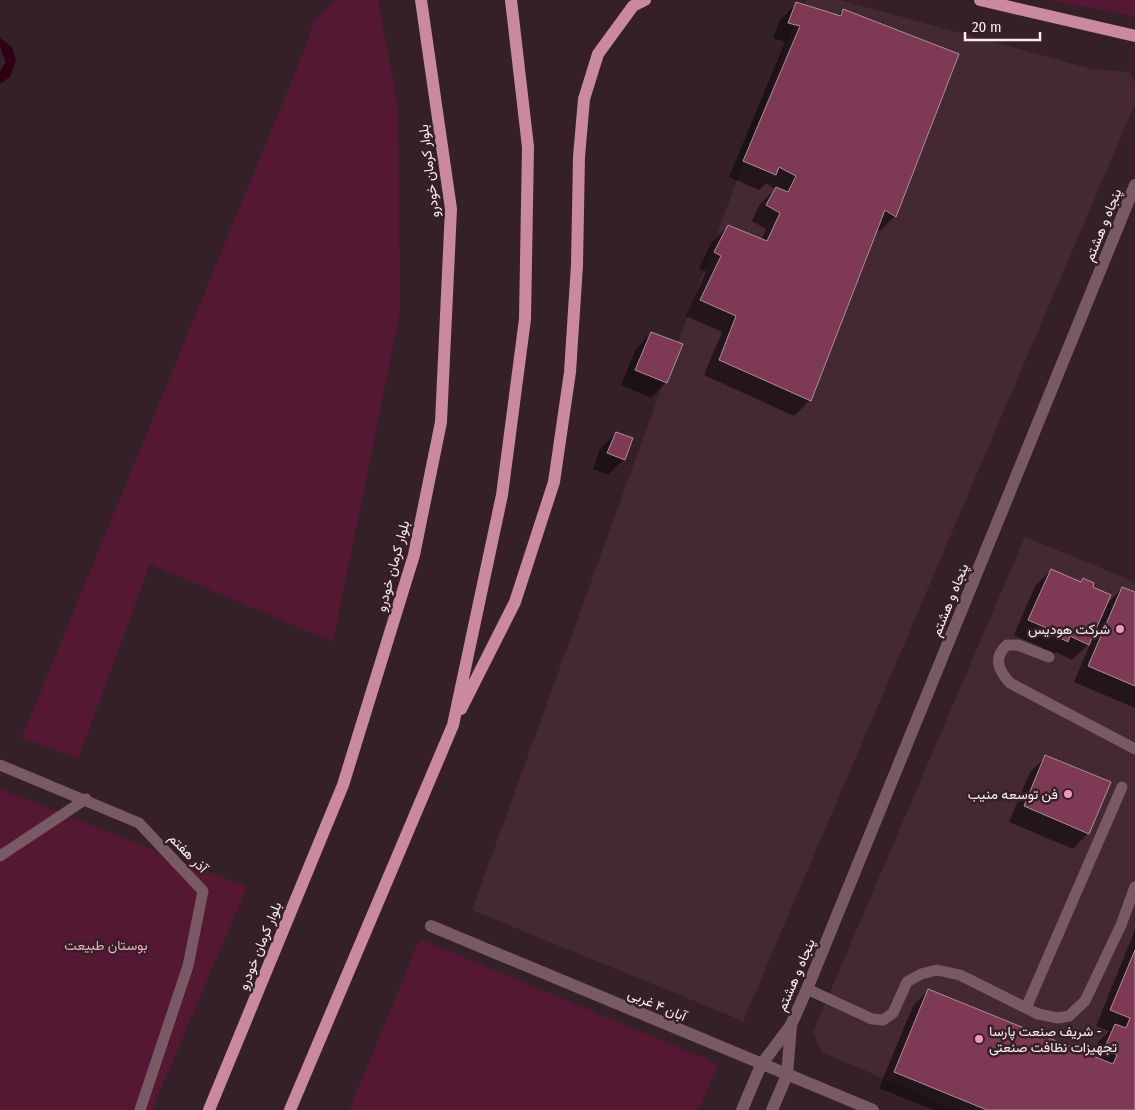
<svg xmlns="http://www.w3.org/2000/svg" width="1135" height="1110" font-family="'Fira Sans Condensed',Vazirmatn,sans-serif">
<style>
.built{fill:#442932}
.green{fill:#551833}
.water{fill:#2d0014}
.shadow{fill:#0007}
.building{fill:#7e3954;stroke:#ab9098}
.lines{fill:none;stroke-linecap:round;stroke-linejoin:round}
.service{stroke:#795964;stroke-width:11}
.minor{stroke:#795964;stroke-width:12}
.tertiary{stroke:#795964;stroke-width:12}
.primary{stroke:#cb89a0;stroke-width:12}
.poi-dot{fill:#ef9ab8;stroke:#352027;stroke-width:2}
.labels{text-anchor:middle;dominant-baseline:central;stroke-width:5;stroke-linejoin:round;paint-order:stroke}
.street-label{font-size:14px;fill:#fbecf1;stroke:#352027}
.poi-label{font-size:14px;fill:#fbecf1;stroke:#352027;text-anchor:end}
.park-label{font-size:14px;fill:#f7a4c1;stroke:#352027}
</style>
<rect width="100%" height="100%" fill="#352027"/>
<!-- built -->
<path class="built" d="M806,0H840L1092,69L1129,72L1135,82V104L743,1021L472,910L790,34Z
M1025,537L1135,582V1110H956L822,1052L813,1032Z"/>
<!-- green -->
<path class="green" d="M336,0H378L398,107L400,312L333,642L150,564L78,759L22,737L302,56L314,21Z
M1047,0H1135V16Z
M0,789L247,887L152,1110H0Z
M420,939L718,1064L698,1110H349Z"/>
<!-- water -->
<path class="water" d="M0,38L12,47L16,61L10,77L0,84V71L6,62L0,47Z"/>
<!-- shadow -->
<path class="shadow" d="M796,4L837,16L843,10L895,216L880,231L876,229L810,400L794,416L704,375L722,332L686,316L706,272L699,268L712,242L728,226L761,240L766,229L752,221L760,204L775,189L766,183L759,190L729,177L785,42L773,38L780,20Z
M651,333L666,382L651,398L621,385L636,349Z
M616,433L624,459L608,475L593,469L600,449Z
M1051,570L1080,583L1084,579L1106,605L1122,588L1135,593V708L1074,682L1091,642L1072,660L1056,652L1051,657L1041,652L1043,648L1014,635L1035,586Z
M1046,757L1088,833L1073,849L1009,822L1030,772Z
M1135,930V1110H934L879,1088L913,1006L928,990L1093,1057L1099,1041L1109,1031L1096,1026Z"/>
<!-- building -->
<path class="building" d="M796,2L841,16L843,9L959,54L896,217L885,210L811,401L719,360L736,316L700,300L721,256L714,252L728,225L767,241L780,213L766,205L776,187L788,192L796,176L779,167L776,175L743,161L800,26L788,23Z
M651,332L683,344L667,383L635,370Z
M616,432L633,438L625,460L607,453Z
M1051,569L1081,582L1083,578L1094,583L1093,587L1111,595L1089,645L1070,636L1068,642L1056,636L1058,633L1028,620Z
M1122,587L1135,592V686L1088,666Z
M1045,755L1111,782L1089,834L1024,806Z
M1135,950V1110H987L894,1072L928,989L1113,1064L1117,1055L1104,1049L1115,1024L1126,1028L1130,1018L1110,1010Z"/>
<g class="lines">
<!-- service -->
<path class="service" d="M1049,657L1018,645H1007C993,657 998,670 1010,683L1135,749
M0,765L139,823L203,891L188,966L140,1110
M0,856L86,799
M807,989L872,1019L883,1020L893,1013L907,982L921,974L937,970L960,975L1038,1014L1058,1018L1069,1016L1085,1001L1121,925L1135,887
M1026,1008L1122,787"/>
<!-- minor -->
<path class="minor" d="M431,926L873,1110"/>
<!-- tertiary -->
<path class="tertiary" d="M742,1110L761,1065L791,1025L807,989L1135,185
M772,1110L787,1075L791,1025"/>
<!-- primary -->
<path class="primary" d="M980,0L1135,36
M461,709L515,602L554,482L570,372L577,265L579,157L584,99L598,54L633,6L645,0
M209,1110L343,785L414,555L441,422L451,209L421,0
M290,1110L453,725L502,495L525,319L528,147L511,0"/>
</g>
<!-- markers -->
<g class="poi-dot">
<circle cx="1120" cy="629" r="5"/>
<circle cx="1068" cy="794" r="5"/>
<circle cx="979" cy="1039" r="5"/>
</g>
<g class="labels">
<!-- street labels -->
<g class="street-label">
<text transform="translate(429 171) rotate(-97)">بلوار کرمان خودرو</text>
<text transform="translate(1103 225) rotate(-68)">پنجاه و هشتم</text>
<text transform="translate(393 566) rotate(-75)">بلوار کرمان خودرو</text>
<text transform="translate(950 600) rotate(-68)">پنجاه و هشتم</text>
<text transform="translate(188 853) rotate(46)">آذر هفتم</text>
<text transform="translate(260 946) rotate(-68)">بلوار کرمان خودرو</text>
<text transform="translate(796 975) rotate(-67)">پنجاه و هشتم</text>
<text transform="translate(657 1005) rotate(23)">آبان ۴ غربی</text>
</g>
<!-- poi labels -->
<g class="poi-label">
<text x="1110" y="629">شرکت هودیس</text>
<text x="1058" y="794">فن توسعه منیب</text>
<text x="989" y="1031" text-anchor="start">شریف صنعت پارسا -<tspan x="989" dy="16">تجهیزات نظافت صنعتی</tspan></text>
</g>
<!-- park labels -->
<g class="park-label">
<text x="106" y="945">بوستان طبیعت</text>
</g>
</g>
<!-- scale -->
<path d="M965 32v8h75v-8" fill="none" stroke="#fbecf1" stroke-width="2.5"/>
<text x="972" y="32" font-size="15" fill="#fbecf1" stroke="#352027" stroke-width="4" paint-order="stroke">20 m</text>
</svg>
